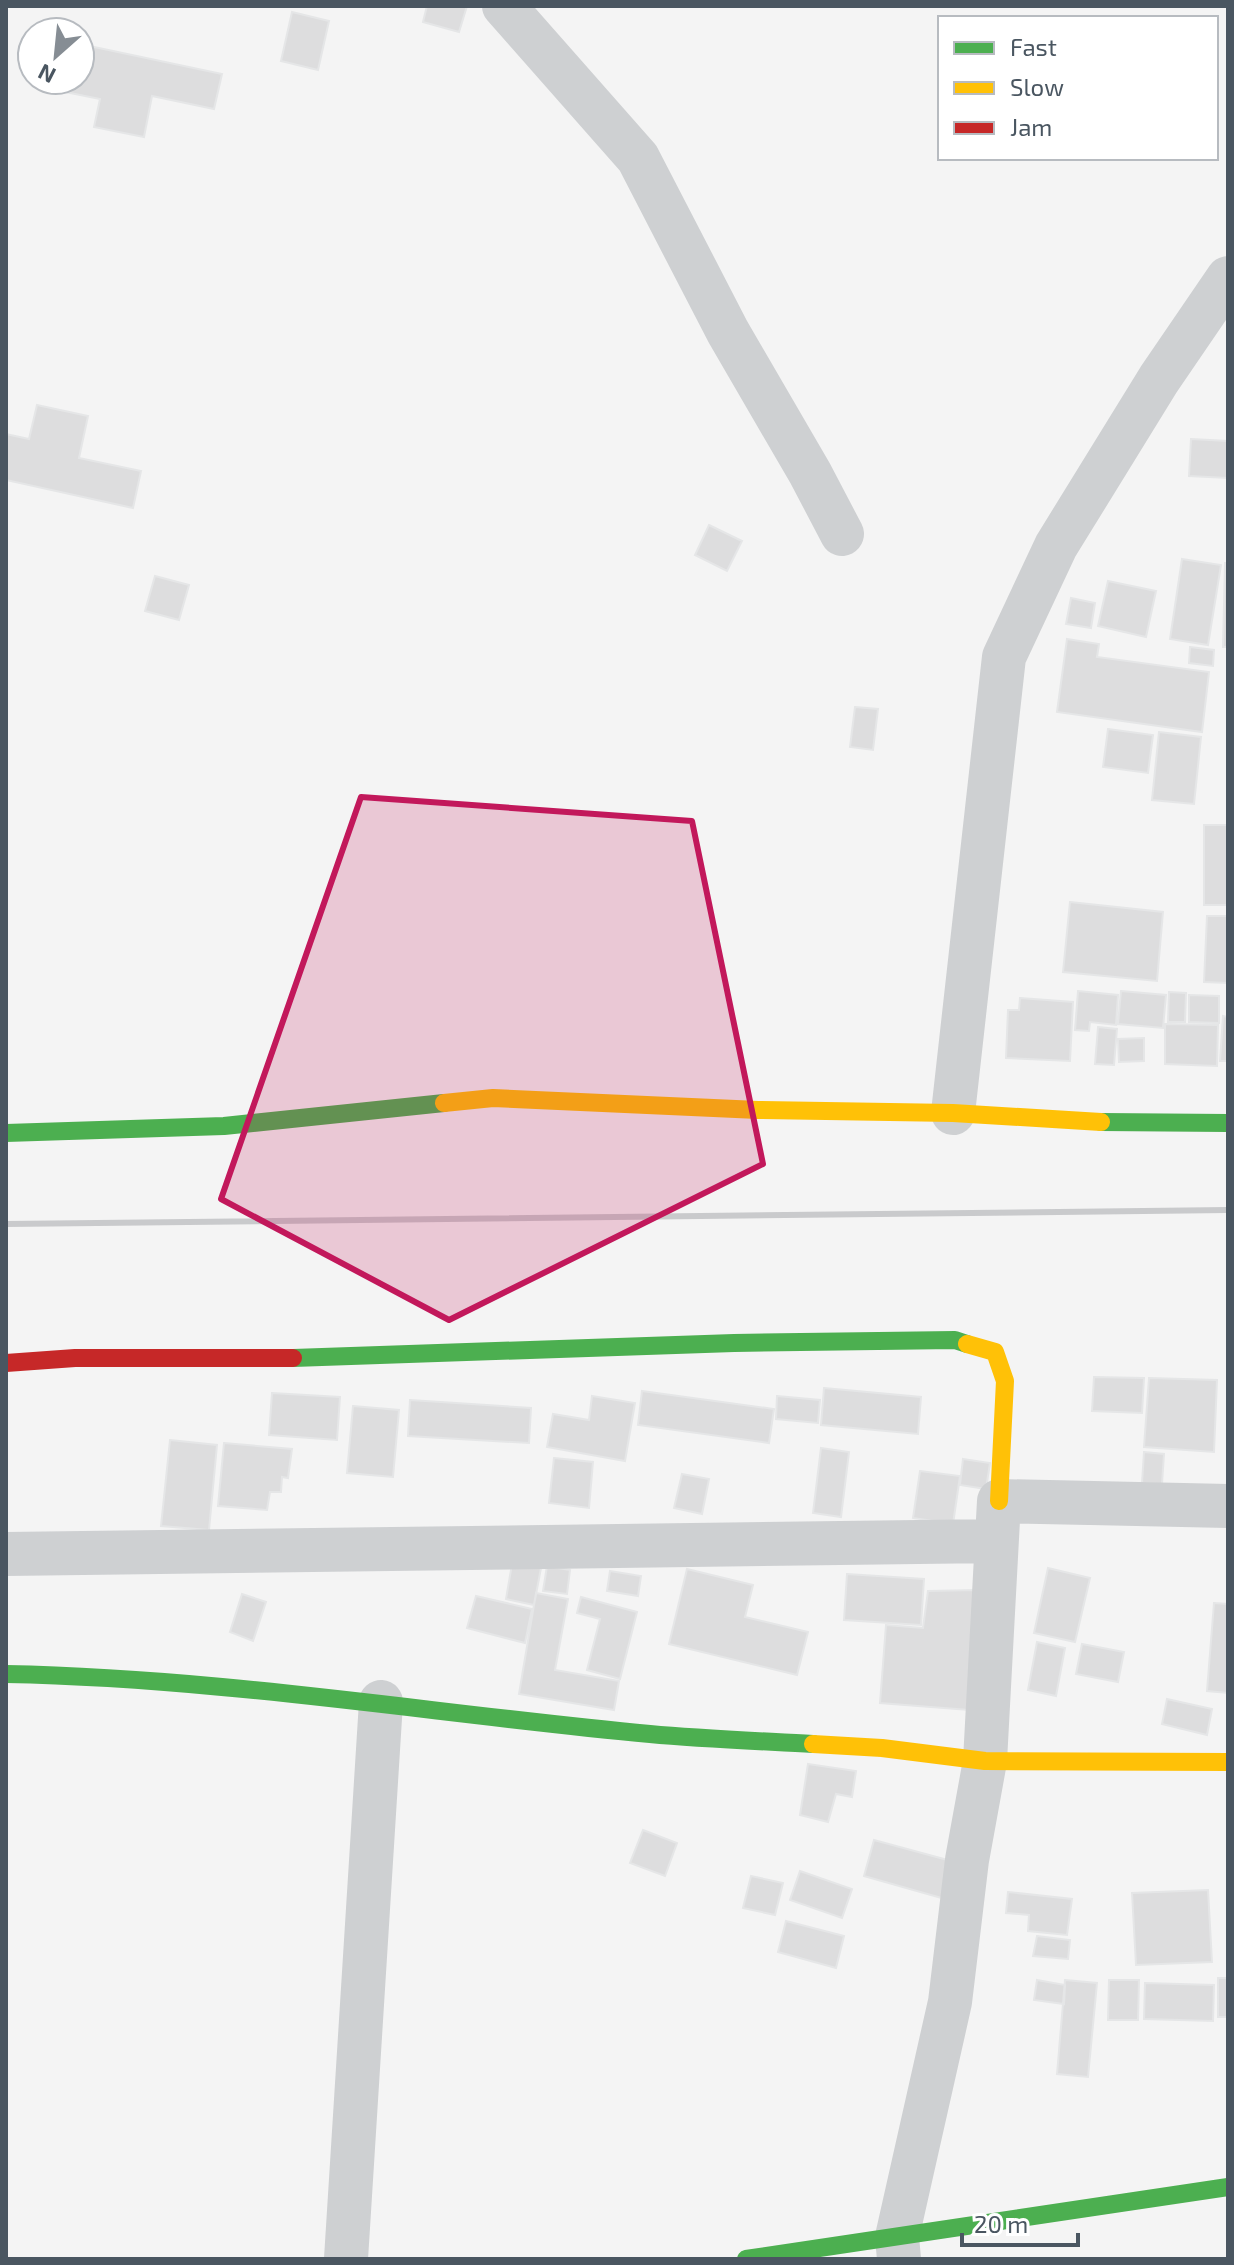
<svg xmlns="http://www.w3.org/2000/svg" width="1234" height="2265" font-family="'Exo 2',sans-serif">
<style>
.building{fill:#ddddde;stroke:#e5e6e7;stroke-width:2}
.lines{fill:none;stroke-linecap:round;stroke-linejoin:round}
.street{stroke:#ced0d2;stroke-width:44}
.fast{stroke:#4caf50;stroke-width:18}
.slow{stroke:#ffc107;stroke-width:18}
.jam{stroke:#c62828;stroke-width:18}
.rail{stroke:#c9cacc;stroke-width:6}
.marked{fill:#c2185b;fill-opacity:0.2;stroke:#c2185b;stroke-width:6;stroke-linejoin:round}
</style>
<rect width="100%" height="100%" fill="#f4f4f4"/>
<!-- building -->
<path class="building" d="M427,6H467L459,32L423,22Z
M292,12L329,21L318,70L281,61Z
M80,44L222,74L214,109L152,96L144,137L94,127L100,99L65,92L67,80H80Z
M37,405L88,416L79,458L141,471L133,508L6,480V434L29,439Z
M1191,439L1228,441V478L1189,476Z
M709,525L742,541L727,571L695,555Z
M1182,559L1221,565L1208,645L1170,639Z
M1225,563H1228V647H1223Z
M155,576L189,585L179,620L145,611Z
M1108,581L1156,591L1146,637L1098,626Z
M1071,598L1095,603L1091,628L1066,624Z
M1067,639L1099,644L1097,657L1209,672L1202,732L1057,712Z
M1190,647L1214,650L1213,666L1189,663Z
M855,707L878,709L873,750L850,747Z
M1108,729L1153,735L1148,773L1103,767Z
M1159,732L1201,737L1194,804L1152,800Z
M1204,825H1228V905H1204Z
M1070,902L1163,912L1157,981L1063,972Z
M1207,916H1228V983L1204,982Z
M1078,991L1118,995L1116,1025L1090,1022L1089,1031L1075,1030Z
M1121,991L1166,995L1163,1028L1118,1024Z
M1169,992L1186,993L1185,1022H1168Z
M1189,995L1219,996V1023L1189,1022Z
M1020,998L1073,1002L1070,1061L1006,1058L1008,1010H1019Z
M1223,1016L1228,1017V1061H1220Z
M1165,1024L1218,1025L1217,1066L1165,1064Z
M1098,1027L1117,1029L1114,1065L1095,1064Z
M1144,1038V1061L1119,1062L1118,1039Z
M1094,1377L1144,1378L1142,1413L1092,1411Z
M1149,1378L1217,1380L1214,1452L1144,1447Z
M824,1388L921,1397L918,1434L821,1425Z
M642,1391L774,1409L769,1443L638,1425Z
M272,1393L340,1397L337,1440L269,1435Z
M592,1396L635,1403L625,1461L547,1447L553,1414L589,1420Z
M777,1396L820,1400L818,1423L776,1419Z
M410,1400L531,1408L529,1443L408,1436Z
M353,1406L399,1410L393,1477L347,1473Z
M170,1440L217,1445L209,1530L161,1526Z
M224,1443L292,1449L288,1478L282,1477L281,1492H270L267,1510L218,1506Z
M821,1448L849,1452L841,1517L813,1513Z
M1144,1452L1164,1454L1162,1484L1142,1483Z
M554,1458L593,1462L589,1508L549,1503Z
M963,1459L990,1463L986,1489L960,1485Z
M920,1471L960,1476L953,1524L913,1518Z
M682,1474L709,1479L702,1514L674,1508Z
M512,1564L541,1568L534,1605L506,1599Z
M547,1566L570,1570L567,1594L543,1591Z
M1048,1568L1090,1578L1075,1642L1034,1633Z
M687,1569L753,1585L745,1617L808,1632L797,1675L669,1644Z
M610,1571L641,1576L638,1596L607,1591Z
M847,1574L924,1579L921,1625L844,1620Z
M976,1590L969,1710L880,1703L886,1625L923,1628L928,1591Z
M536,1593L568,1599L555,1670L619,1681L614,1710L519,1694Z
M242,1594L266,1602L253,1641L230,1632Z
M476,1596L532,1609L525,1643L467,1628Z
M581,1597L637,1612L620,1679L587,1670L600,1619L577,1613Z
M1214,1603L1228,1604V1693L1207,1691Z
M1037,1642L1065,1648L1056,1696L1028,1690Z
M1082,1644L1124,1652L1118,1682L1076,1674Z
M1167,1699L1212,1709L1207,1735L1162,1724Z
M808,1764L856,1771L852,1797L836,1794L828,1822L800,1815Z
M643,1830L677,1843L665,1876L630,1863Z
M874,1840L955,1862L945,1899L864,1876Z
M800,1871L852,1889L842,1918L790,1900Z
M751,1876L783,1883L775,1915L743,1908Z
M1208,1890L1212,1962L1136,1965L1132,1893Z
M1008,1892L1072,1899L1067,1935L1028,1931L1029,1915L1006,1913Z
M786,1921L844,1936L836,1968L778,1952Z
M1037,1936L1070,1940L1068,1959L1033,1956Z
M1218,1978H1228V2017H1218Z
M1037,1980L1065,1985L1064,2004L1034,2000Z
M1065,1980L1097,1983L1088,2077L1057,2074Z
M1109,1980H1139L1138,2020H1108Z
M1145,1983L1214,1985L1213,2021L1144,2019Z"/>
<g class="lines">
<!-- street -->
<path class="street" d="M504,6L638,158L728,332L810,473L842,534
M953,1113L1004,657L1056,546L1159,379L1228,278
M6,1554L996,1541
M346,2259L381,1702
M899,2259L897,2237L950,2002L967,1860L985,1761L999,1501L1228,1506"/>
<!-- fast -->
<path class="fast" d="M1101,1122L1228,1123
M6,1133L224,1126L444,1103
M293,1358L734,1343L955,1340L967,1344
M6,1674C222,1678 436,1714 650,1734C704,1739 759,1741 813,1744
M746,2259L1228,2187"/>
<!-- slow -->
<path class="slow" d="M444,1103L493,1098L758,1110L953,1113L1101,1122
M967,1344L995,1352L1005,1381L999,1501
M813,1744L882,1748L985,1761L1228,1762"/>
<!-- jam -->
<path class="jam" d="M6,1363L75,1358H293"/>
<!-- rail -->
<path class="rail" d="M6,1224L1228,1210"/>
</g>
<!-- marked area -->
<path class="marked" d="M361,797L692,821L763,1164L449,1320L221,1199Z"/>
<!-- border -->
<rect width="1234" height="2265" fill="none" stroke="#4a5661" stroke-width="16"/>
<!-- legend -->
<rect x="938" y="16" width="280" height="144" fill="#ffffff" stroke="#b7bbc0" stroke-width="2"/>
<rect x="954" y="42" width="40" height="12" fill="#4caf50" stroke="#b7bbc0" stroke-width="2"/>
<text x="1010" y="56" font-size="24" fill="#4a5661">Fast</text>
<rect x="954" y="82" width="40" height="12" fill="#ffc107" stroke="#b7bbc0" stroke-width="2"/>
<text x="1010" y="96" font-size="24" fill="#4a5661">Slow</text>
<rect x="954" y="122" width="40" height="12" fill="#c62828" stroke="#b7bbc0" stroke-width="2"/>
<text x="1010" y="136" font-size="24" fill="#4a5661">Jam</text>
<!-- north arrow -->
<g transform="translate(56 56) rotate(207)"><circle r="38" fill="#ffffff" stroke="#b7bbc0" stroke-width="2"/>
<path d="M0-6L14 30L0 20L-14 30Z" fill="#868d94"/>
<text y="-12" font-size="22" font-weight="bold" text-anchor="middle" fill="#4a5661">N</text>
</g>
<!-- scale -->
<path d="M962 2233v12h116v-12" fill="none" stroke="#4a5661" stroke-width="4"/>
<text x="974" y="2233" font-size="24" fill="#4a5661" stroke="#ffffff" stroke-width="6" paint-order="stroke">20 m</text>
</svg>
